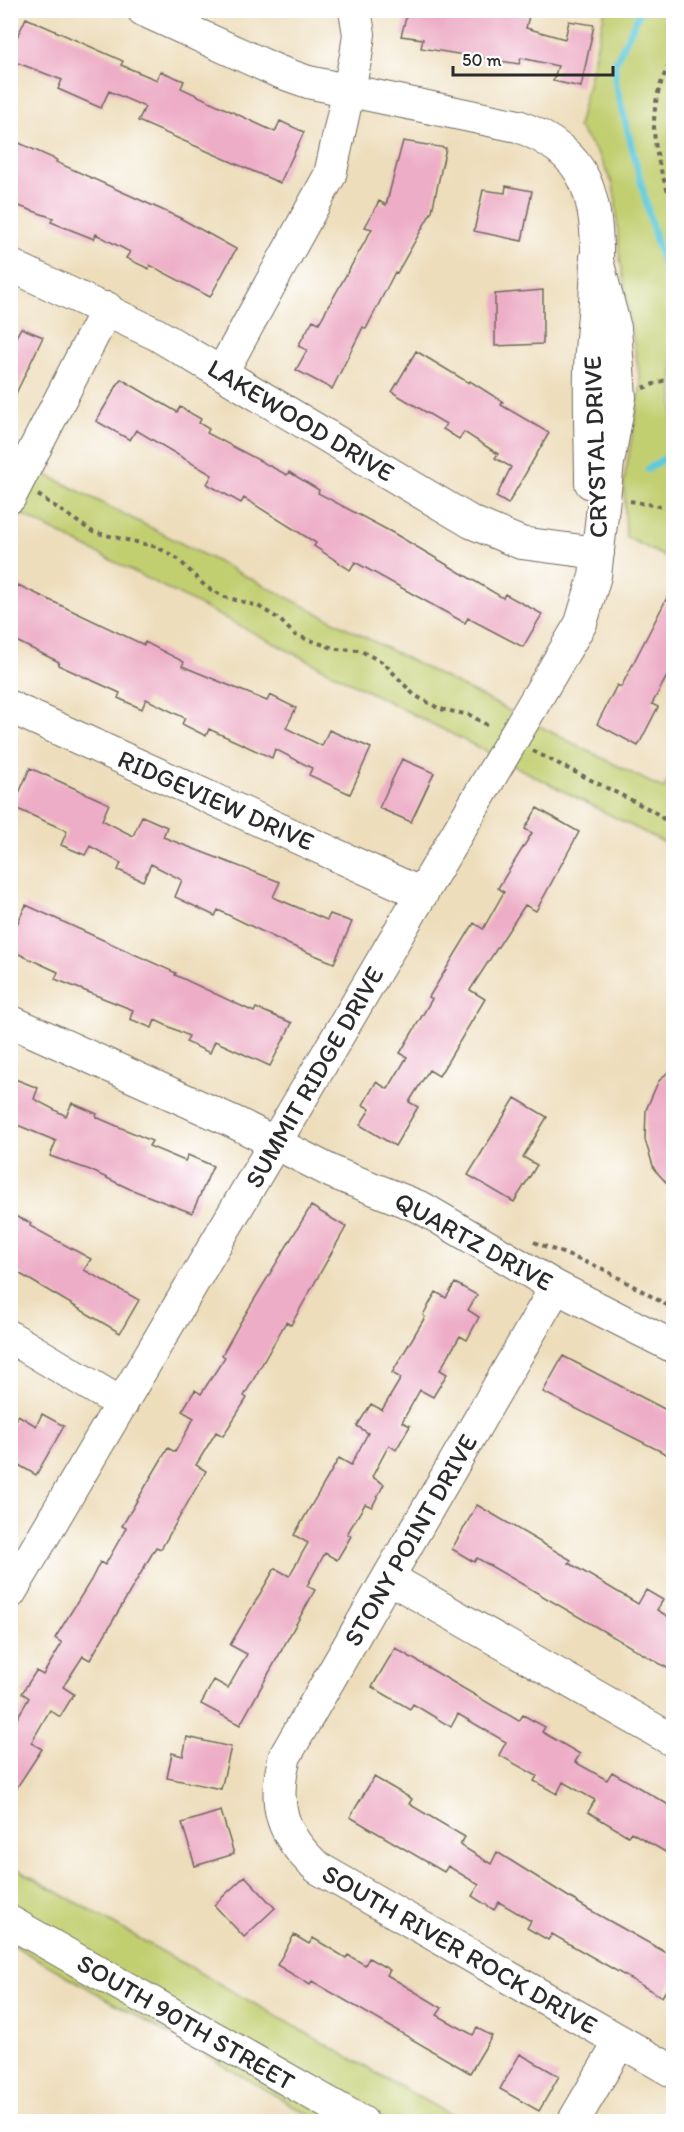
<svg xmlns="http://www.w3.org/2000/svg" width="684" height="2132" font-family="Itim,sans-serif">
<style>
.green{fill:#c2cf71;stroke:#767d4e;stroke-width:1.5}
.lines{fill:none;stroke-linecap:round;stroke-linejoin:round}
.stream{stroke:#5fc9da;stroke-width:7}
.building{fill:#edadc6}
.minor-casing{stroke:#6f695d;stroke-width:34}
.path{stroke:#6f695d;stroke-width:4;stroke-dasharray:4.5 4.5;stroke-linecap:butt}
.minor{stroke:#fff;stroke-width:32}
.labels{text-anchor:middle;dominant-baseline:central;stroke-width:4.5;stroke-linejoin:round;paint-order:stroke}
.street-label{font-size:26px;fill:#2b2b2b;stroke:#fff}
</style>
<rect width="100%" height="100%" fill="#fff"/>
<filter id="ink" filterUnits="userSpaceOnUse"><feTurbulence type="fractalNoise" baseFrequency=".0167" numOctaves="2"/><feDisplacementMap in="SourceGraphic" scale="12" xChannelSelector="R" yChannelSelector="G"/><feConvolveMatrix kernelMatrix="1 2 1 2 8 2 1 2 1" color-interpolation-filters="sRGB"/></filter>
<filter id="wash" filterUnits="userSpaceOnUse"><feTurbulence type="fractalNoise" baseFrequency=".008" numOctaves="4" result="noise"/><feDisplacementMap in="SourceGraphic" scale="24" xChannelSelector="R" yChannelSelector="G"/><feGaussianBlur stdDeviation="1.35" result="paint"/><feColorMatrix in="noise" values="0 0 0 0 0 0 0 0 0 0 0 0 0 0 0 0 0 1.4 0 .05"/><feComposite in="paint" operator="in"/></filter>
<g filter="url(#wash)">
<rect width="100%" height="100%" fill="#edddbb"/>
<!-- green -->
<path class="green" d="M605,11H673V561L626,537L624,481L641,386L619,252L616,202L613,185L599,155L578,127Z
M10,456L663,789L673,772V847L11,509Z
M10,1865L461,2121H320L11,1944Z"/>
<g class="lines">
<!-- stream -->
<path class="stream" d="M641,10L615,63V81L656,241L674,295
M648,469L665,458L674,447"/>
</g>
<g id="blocks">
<!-- building -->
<path class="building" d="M408,10H501L529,16L526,28L565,39L569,21L594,25L581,87L553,81L558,66L521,58L519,64L421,48L423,39L401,36Z
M26,18L123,61L121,65L157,80L160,71L184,81L181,88L275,132L280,121L304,132L280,183L138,121L145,107L109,91L101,108L58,89L62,80L10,60V52Z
M403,141L446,148L432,211L397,273L395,272L366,329L363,327L332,389L296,370L307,350L298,346L313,320L319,323L372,229L365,227L379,201L386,205Z
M17,142L57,160L56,162L180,218L236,249L210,297L150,265L149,269L126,258L130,252L96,234L94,239L51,222L53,218L10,203V156Z
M506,186L532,191L522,241L474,231L483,190L505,193Z
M543,290V344L495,346V294Z
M21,328L43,337L10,406V348Z
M416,351L469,383L470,381L503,402L501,405L549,433L508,504L496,497L511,467L495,458L498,454L464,432L459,439L443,429L446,424L392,392Z
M121,379L177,412L180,407L201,419L199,423L209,429L207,433L287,475L289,472L319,490L318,493L395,534L503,598L505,594L542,614L523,647L468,618L465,623L355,562L350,570L314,546L316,543L244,498L241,503L207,484L212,475L136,430L130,440L96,421Z
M674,584V663L652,704L658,707L638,746L597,724L617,685L621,687Z
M18,585L144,645L145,642L184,662L182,666L267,701L270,695L296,708L286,728L322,746L329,730L371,748L350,794L309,775L312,768L275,749L272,758L209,729L206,736L182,724L185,718L146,699L142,709L118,698L120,693L58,665L59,662L10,638V600Z
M402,759L434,773L411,822L379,808Z
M30,768L109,804L102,820L133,836L142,816L167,827L163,837L280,882L273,897L327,920L330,914L352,922L334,963L290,945L218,910L215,916L175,897L182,880L151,864L143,881L118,870L121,863L90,846L85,855L61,845L67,831L13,807Z
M537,808L579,832L536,911L525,905L470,990L485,999L439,1076L429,1070L409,1102L418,1107L395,1146L360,1125L370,1109L363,1105L376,1082L388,1089L407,1057L400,1053L432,999L429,997L474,923L483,929L504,892L498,888L532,833L525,829Z
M26,905L176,973L175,975L254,1012L256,1008L292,1023L270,1066L215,1041L210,1053L186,1042L189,1036L155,1020L152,1028L130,1019L133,1010L55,979L58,972L10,950V939Z
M674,1066V1191L654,1169L645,1140L646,1110L658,1082Z
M15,1079L38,1088L34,1099L66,1116L72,1103L97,1114L96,1117L152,1141L149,1146L185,1161L188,1155L213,1166L192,1213L130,1189L90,1170L50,1156L56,1141L10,1122V1088Z
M515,1098L547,1117L523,1157L537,1165L514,1202L468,1175Z
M311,1206L346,1227L291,1325L286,1322L244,1396L247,1398L223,1436L216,1432L196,1465L206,1471L161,1549L156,1547L90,1660L83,1656L63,1687L74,1694L60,1717L50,1710L31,1743L42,1749L10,1798V1730L29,1698L22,1693L36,1671L43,1675L62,1643L55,1638L91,1580L100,1562L105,1565L126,1528L122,1526L168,1448L175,1452L194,1418L182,1411L195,1390L201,1394L225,1357L222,1355L240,1323Z
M10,1214L31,1223L30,1226L91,1259L84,1270L139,1300L120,1333L10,1268Z
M455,1283L477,1295L468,1310L479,1317L467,1340L460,1336L440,1370L447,1374L433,1397L420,1390L402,1422L410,1426L396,1450L389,1445L372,1477L384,1484L372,1507L365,1504L347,1534L351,1536L337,1560L325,1553L307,1586L315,1590L240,1725L201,1704L214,1680L228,1688L247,1654L230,1645L275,1568L289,1576L308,1543L294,1535L339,1458L351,1465L368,1433L357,1426L371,1404L382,1410L401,1378L392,1373L425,1317L423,1315L436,1292L446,1298Z
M563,1356L674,1414V1458L543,1392Z
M42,1414L64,1426L36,1475L10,1460V1428L18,1415L36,1426Z
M477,1505L571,1560L569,1563L638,1604L646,1590L663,1600L657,1610L674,1620V1672L477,1558L474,1562L452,1549Z
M395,1648L519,1721L523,1715L545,1727L542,1732L580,1754L575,1762L607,1780L612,1772L674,1808V1857L631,1832L628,1836L588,1812L595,1800L563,1782L557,1794L534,1781L537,1776L499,1755L506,1742L458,1714L451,1727L413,1704L410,1709L372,1687Z
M187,1737L231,1747L221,1789L167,1778L172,1753L183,1756Z
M374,1777L412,1799L409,1804L465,1837L460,1845L491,1864L497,1852L588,1909L674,1957V1977L662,1997L552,1934L548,1940L527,1928L531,1921L499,1902L494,1910L472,1896L479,1885L448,1866L444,1872L350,1817Z
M221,1811L234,1854L195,1866L182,1823Z
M245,1876L275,1908L244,1937L214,1905Z
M294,1935L309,1944L313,1938L346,1958L348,1955L365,1965L369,1958L390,1970L387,1975L442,2008L437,2015L473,2035L477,2028L492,2036L470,2073L312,1981L310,1985L277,1965Z
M520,2054L559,2076L539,2111L500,2089Z"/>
</g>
</g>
<g filter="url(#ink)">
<use href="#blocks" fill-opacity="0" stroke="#6f695d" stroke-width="1.5"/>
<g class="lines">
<defs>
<path id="minor" d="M143,10L277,71L308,82L518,126C544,136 572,153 584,179C608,231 592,313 590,369C589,407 591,446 591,483
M10,265L156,334L471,522L521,543L598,553
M222,372L330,175L356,56L359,34L355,10
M10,497L107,308
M10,707L422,894
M10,1021L236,1123L334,1173L422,1208L556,1287L674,1347
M556,1287L285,1756C272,1804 281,1835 318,1868L674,2072
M10,1337L122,1404
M389,1578L674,1741
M10,1593L581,623L595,576L608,463L620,397L615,328L596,257
M10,1922L362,2122
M573,2122L620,2042"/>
</defs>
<!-- minor casing -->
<use href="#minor" class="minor-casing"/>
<!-- path -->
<path class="path" d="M674,57C643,106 652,155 674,206
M643,388L674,377
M38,495L93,532L157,547L178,559L206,587L225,597L258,606L279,619L295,635L336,649L359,650L384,663L414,695L440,709L470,715L490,727
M630,501L674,509
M533,751L653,811L674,827
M534,1242L603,1269L674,1309"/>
<!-- minor -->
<use href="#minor" class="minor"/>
</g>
</g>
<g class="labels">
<!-- street labels -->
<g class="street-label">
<text transform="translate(301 420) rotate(31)">LAKEWOOD DRIVE</text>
<text transform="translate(595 447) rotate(-92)">CRYSTAL DRIVE</text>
<text transform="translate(216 800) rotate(24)">RIDGEVIEW DRIVE</text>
<text transform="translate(314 1077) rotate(-60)">SUMMIT RIDGE DRIVE</text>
<text transform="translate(474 1241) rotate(29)">QUARTZ DRIVE</text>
<text transform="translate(410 1540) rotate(-60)">STONY POINT DRIVE</text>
<text transform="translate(460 1949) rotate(30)">SOUTH RIVER ROCK DRIVE</text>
<text transform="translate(186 2022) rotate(30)">SOUTH 90TH STREET</text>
</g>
</g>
<!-- margin -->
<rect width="684" height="2132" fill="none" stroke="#fff" stroke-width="36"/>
<!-- scale -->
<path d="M453 66v9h160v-9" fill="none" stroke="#2b2b2b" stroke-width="3"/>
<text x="462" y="66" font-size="18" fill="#2b2b2b" stroke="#ffffff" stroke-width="4.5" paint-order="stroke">50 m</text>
</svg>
